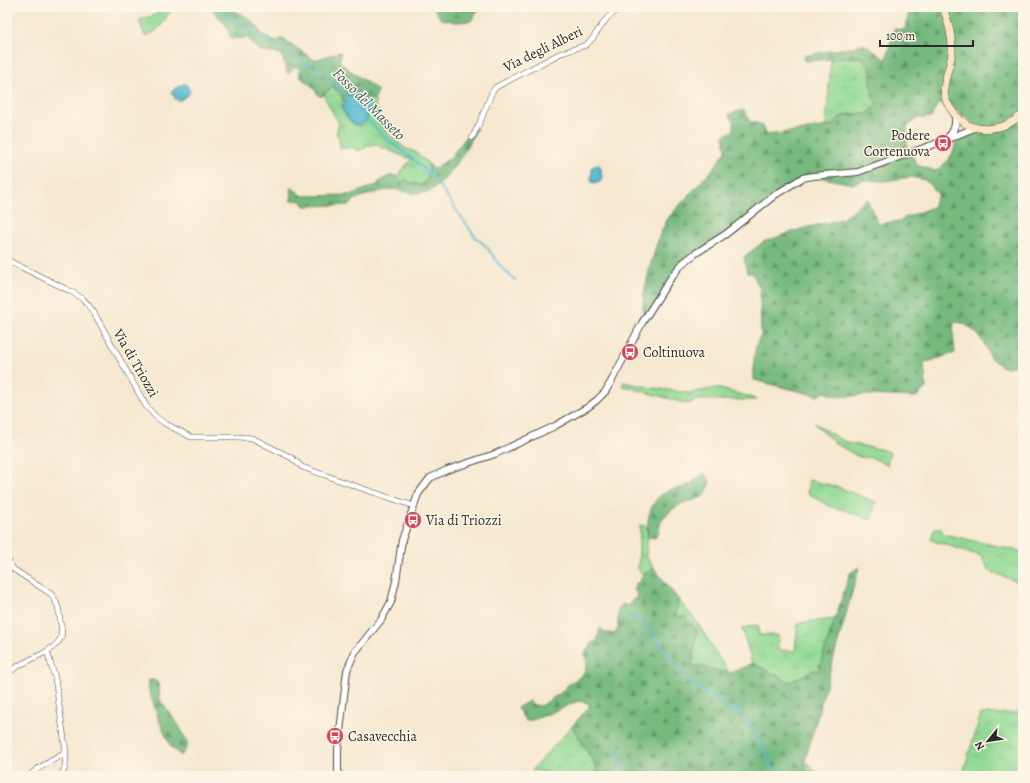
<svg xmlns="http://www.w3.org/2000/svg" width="1030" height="783" font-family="Alegreya,serif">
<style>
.grass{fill:url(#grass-tufts);stroke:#5e8260}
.forest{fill:url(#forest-firs);stroke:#507254;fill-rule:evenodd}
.water{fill:url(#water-ripples);stroke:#3e727e}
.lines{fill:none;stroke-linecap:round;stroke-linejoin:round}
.stream{stroke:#52b9d0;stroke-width:2}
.minor-casing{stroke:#494744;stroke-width:6}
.tertiary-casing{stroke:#494744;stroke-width:8}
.secondary-casing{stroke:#494744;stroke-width:8}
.minor{stroke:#fff;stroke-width:5}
.tertiary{stroke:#fff;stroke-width:6}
.secondary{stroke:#fbe6c4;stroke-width:7}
.labels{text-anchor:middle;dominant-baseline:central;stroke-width:3;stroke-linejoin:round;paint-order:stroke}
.street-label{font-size:14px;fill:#2b2b2b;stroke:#fcf5e5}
.poi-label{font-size:14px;fill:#2b2b2b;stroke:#fcf5e5;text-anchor:start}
.water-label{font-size:15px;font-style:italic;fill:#395d65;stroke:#fcf5e5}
</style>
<defs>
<pattern id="grass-tufts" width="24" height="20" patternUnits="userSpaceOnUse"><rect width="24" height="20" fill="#91d994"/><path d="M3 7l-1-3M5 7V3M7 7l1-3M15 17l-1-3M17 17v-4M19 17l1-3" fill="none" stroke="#7dba80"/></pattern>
<pattern id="forest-firs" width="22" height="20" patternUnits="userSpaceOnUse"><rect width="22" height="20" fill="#74b97e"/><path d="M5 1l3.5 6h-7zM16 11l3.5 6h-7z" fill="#5f9767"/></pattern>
<pattern id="water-ripples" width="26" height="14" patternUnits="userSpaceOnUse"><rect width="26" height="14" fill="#52b9d0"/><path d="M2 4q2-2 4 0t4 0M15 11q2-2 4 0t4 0" fill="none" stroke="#4497a9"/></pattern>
</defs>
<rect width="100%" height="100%" fill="#fcf5e5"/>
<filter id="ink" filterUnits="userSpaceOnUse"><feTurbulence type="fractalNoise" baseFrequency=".025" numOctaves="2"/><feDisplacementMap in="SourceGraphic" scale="8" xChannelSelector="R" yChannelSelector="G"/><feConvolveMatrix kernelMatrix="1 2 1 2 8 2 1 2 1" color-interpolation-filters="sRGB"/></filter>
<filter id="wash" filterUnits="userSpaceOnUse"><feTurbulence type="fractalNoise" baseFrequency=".012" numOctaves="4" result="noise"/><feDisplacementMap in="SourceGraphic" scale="16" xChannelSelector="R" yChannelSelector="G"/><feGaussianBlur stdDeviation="0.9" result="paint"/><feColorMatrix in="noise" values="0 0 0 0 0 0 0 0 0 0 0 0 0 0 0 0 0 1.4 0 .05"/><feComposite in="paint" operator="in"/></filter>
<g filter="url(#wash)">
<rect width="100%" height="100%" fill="#f6e8d0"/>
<!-- grass -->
<path class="grass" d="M164,7H171V10C164,21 158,33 145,36L139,20L155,15Z
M860,57L870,67L872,95L877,104L868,114C860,114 849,112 842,116C834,120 836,124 826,126L831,59Z
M333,87C349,100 338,103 346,116L365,123L370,113L369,100L374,98L380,124L388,134L406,149L414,151L429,164L428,178L422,185L414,184L405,180L403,183L397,176L412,159L407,158L374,144L358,151L353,147L340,149L339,137L336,134L339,123L323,95Z
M623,382L653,388L690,393L716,388L747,396L757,400H696L688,404L623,386Z
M814,423C826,430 840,441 853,444C866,447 878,448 890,452L887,465L873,458L859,457L836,444Z
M809,480L838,487L876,502L871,520L844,510L829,506L807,493Z
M640,525L646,526L648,537L646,556L654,568L643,575L638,570Z
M934,529H941L944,534L1023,552V584L989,571L981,556L931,540Z
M678,599L694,618L729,673L692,665L697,630L675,616Z
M835,619L818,672L814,670L790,682L752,663L742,628L758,625L759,635H778V650L795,651L798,623Z
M1023,692V776H962L981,714L1018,713Z
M572,726L593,761L600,776H555L552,773L532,770Z
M805,761L820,776H806Z"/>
<!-- forest -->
<path class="forest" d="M210,7H233L234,11L244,15L258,27C259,35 269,38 276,42L282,38L314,60L340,52L341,54L339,62L377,90L376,98L369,100C358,88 354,91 344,102L341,93L333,87L320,97L312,86L300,77L299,67H294L288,74L281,54C266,52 255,53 249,38L231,39L227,26Z
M433,7H469L478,10L471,21L456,22L441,19Z
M910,7H1023V362L1016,365L1004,368L990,358C987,345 978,332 966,325C963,322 958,323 954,322L953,333L955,353L924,363L926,388L916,397L866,395L839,397L824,392L818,396L754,380C754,366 752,348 761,336L760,288L752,273H747L744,257L763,242L801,229L842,219L867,199L878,224L902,221L904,218L933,207L938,194L925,180L911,177L885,181L863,180L853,184L813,176L802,178L683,263L642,323L644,294L650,266L659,237L668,218L712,170L726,151L724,136L734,130V121L728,114L744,110L749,121L761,124L767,135L804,130L833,125L842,116L854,114H868L877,104L872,95L870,67L861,57L804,61V56L834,50L849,48L862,44L867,46L886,60L894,29L905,30ZM947,100L956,111L977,125L976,130L955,143C954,157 946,163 936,171L917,165L907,146V127L916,119L932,117C934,107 938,105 947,100Z
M477,128C467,147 449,182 429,191C416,197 405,190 392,189C387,189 358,197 354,200C352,202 352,204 350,205L304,206L302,201L290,200L292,197L291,187L303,196L350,195L376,185L382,179L390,176H397L403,182L405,179L414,184L422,185L428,178L429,164L434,169L450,158L471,131Z
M704,473L710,481C707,500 698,498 683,503C676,506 668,513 663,518C658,523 662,530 655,538L648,537C646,520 650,499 668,491C672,489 676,489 680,488C690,485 697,480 704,473Z
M859,567L805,761L806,776H600L593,761L572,726L589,707V703L578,701L536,719L526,721L517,708L529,701L534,705L541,706L559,694L569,684L583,675L587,666L585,653L592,643L597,641L600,628L605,632L614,634L618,629V609L623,604L627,606L631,601L635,599L638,595L634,590L636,583H639L643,575L654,568L678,599L676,616L686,617L697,630L692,665L731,673L752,663L790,682L814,670L818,671L850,573Z
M149,680H154L158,683L160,700L179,726L187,742V747L181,756L171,747L159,720L148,688Z"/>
<!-- water -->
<path class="water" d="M183,84H186L190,91L189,94L179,101L176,100L171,92L173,90Z
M359,92C362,94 367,96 369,100C373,110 368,121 360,126L353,124L342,110C344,100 349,94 359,92Z
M597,165H599L601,168L602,179L600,182L593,183L591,180L592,167Z"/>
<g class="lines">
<!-- stream -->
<path class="stream" d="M215,7L253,33L329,77L350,100
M366,118L384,137L415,161L435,179L476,238C489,246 490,253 499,264C503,270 510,275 515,280
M627,611L652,632L683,673L711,698L740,712L754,728L775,776
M615,751L621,766L628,776"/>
</g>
</g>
<g filter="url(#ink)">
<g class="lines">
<defs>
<path id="minor" d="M472,138L480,122L492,92L496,87L559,54L586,45L593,38L607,18L621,7
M7,260L70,291L83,299L93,311L146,406L155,416L164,423L191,437H238L252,438L292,458L302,467L358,487L414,506
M7,559L13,569L51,594C58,602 59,610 60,620C61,626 64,635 59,641C49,655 20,661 7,674
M47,651L55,678L66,752L65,768L61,776
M29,776C40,765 54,761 66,752"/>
<path id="tertiary" d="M947,138C955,131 957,123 954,113
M340,776L338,771V749L347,670L355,652L381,620L391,602L396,581L402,540L418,494L430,478L447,470L495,454L555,426L588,407L597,400L605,392L612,380L642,323L672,276L683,263L696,253L726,234L775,195L802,178L813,176L858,172L943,141L974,128"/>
<path id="secondary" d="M943,7C948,21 953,37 952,52C951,64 945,76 944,89C944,106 961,126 978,128C995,131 1010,125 1023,114"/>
</defs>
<!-- minor casing -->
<use href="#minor" class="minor-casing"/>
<!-- tertiary casing -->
<use href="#tertiary" class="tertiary-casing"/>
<!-- secondary casing -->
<use href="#secondary" class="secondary-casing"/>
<!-- minor -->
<use href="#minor" class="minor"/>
<!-- tertiary -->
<use href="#tertiary" class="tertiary"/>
<!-- secondary -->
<use href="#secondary" class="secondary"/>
</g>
</g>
<!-- icons -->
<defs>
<symbol id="bus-disc" viewBox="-11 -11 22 22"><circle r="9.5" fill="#d1495b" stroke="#fcf5e5"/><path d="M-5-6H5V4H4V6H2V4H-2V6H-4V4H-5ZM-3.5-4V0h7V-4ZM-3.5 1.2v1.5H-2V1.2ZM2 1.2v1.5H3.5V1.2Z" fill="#fff"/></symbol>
</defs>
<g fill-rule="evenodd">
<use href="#bus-disc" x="933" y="133" width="20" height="20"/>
<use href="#bus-disc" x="620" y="342" width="20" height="20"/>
<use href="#bus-disc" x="403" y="510" width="20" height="20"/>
<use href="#bus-disc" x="325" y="726" width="20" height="20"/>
</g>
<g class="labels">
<!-- street labels -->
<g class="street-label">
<text transform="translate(543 49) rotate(-26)">Via degli Alberi</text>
<text transform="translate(136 363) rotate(60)">Via di Triozzi</text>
</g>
<!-- poi labels -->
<g class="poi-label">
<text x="930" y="135" text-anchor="end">Podere<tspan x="930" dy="16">Cortenuova</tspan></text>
<text x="643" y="352">Coltinuova</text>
<text x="426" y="520">Via di Triozzi</text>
<text x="348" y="736">Casavecchia</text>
</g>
<!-- water labels -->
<g class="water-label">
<text transform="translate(369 104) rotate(45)">Fosso del Masseto</text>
</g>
</g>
<!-- margin -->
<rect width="1030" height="783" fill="none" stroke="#fcf5e5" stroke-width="24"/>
<!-- north arrow -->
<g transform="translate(988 741) rotate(240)" stroke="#fcf5e5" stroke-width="3" paint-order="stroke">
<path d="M0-3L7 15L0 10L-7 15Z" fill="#2b2b2b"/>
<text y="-6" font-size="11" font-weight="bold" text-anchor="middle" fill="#2b2b2b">N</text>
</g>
<!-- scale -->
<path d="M880 40v6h93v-6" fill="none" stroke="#2b2b2b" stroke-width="2"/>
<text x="886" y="40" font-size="12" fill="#2b2b2b" stroke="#fcf5e5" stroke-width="3" paint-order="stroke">100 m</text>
</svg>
